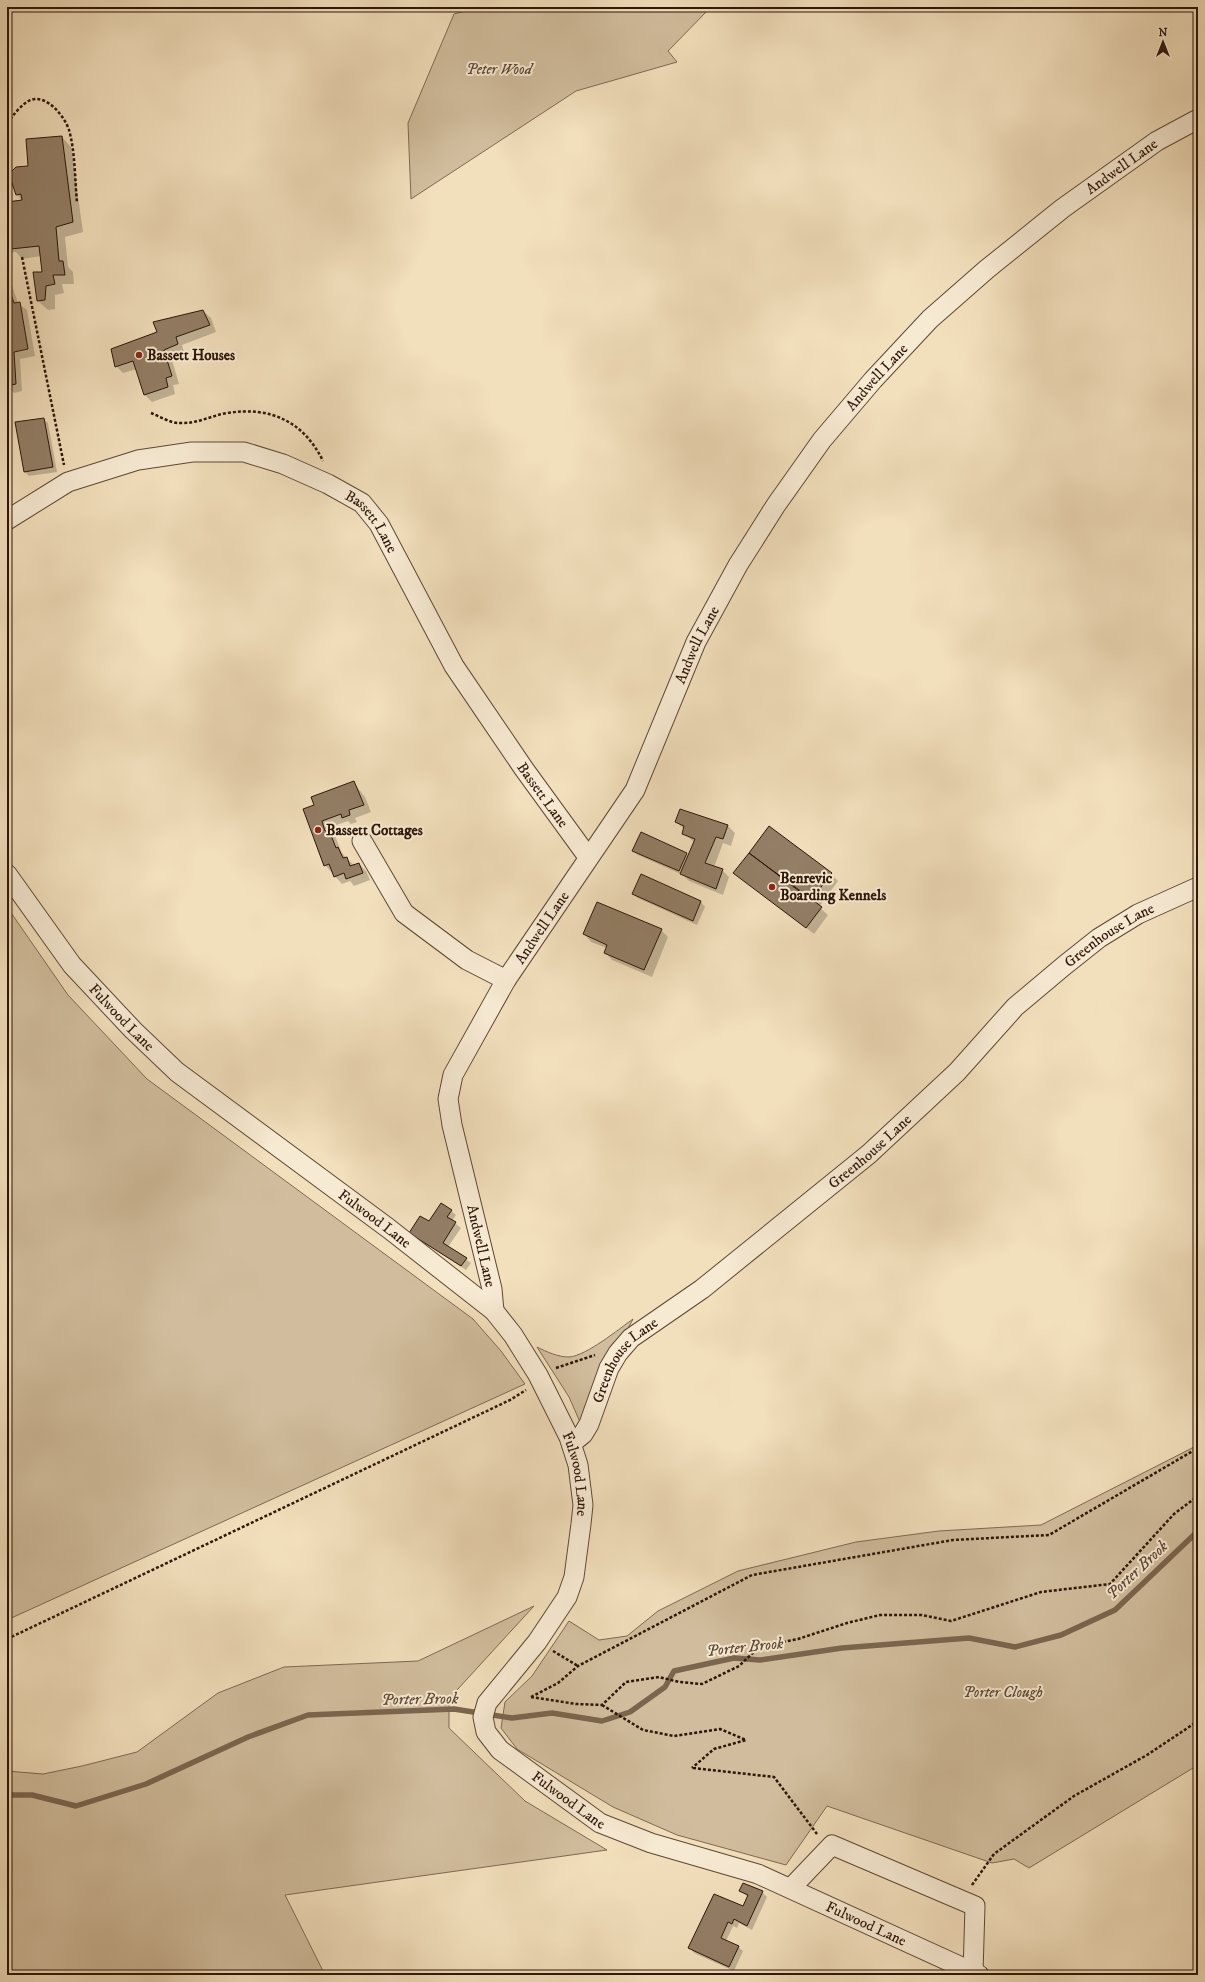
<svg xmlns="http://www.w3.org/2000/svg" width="1205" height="1982" font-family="'IM FELL DW Pica',serif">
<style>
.green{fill:#d1bd9d;stroke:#7f6952}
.shadow{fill:#0003}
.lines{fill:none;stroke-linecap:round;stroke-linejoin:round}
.stream{stroke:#7b654f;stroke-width:5.5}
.building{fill:#937e66;stroke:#2d1508}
.minor-casing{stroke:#5e4835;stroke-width:21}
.path{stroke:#2d1508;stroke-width:2.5;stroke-dasharray:3 2;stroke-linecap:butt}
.minor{stroke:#f7ead3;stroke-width:19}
.poi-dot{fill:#8f2418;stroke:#f7ead3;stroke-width:1.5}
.labels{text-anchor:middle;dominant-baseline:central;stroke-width:4;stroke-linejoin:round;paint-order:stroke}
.park-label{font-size:15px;font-style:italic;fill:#5e4735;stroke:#f7ead3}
.street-label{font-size:15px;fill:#2d1508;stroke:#f7ead3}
.poi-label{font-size:15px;font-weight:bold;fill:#2d1508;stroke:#f7ead3;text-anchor:start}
.water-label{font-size:16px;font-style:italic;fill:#614a38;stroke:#f7ead3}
</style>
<rect width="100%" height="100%" fill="#f2dfbc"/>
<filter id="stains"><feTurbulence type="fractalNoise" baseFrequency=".005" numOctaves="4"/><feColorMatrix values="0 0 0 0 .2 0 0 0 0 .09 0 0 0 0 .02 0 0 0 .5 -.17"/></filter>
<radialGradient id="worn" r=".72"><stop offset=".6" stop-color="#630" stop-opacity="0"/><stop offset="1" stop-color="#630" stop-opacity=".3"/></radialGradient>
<!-- green -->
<path class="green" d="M479,7H711L668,51L677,62L576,91L411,199L408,123L454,14Z
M7,907L68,995L147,1079L473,1319L501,1351L525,1384L7,1620Z
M633,1319L580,1422L569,1397L537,1347C547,1352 558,1357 569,1357C586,1356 619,1329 633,1319Z
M1198,1445V1765L1029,1868L1014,1859L992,1863L827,1806L786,1865L677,1835L613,1807L517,1749L501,1728L505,1702L532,1676L569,1621L599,1640L627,1636L658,1611L738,1571L856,1542L939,1531L1041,1525Z
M534,1606L457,1690L449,1704V1728L525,1801L607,1850L285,1895L325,1975H7V1771L43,1774L82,1766L137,1752L218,1693L284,1667L418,1661Z"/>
<!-- shadow -->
<path class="shadow" d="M62,137L71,147L83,232L65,237L68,267L73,272L74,284H62L64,293L55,295V309L48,310L38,301L43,272L41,256L22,259L16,252L7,253V203L23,201L17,195L30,167Z
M7,271L18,303L27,310L35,356L20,359L22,391L14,393L7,386Z
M203,311L211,318L216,332L182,345L184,352L171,357L179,384L173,385L175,394L152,402L145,395L137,369L123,373L116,366L158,333Z
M43,419L48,423L57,472L29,476L25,472Z
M353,782L365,797L371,812L355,818L357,822L351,824L348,821L328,828L336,838L341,851L346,858L354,865L359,864L366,871L370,880L354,886L350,881L342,884L325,865L316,805Z
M676,822L728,826L735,833L731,846L723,843L714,867L722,870L729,877L723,895L689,881L683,875L638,855L633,850L686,854L689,856L694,842L683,833L684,829Z
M734,873L831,874L838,881L819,907L828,915L814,934Z
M641,876L701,902L705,907L697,925L638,898L633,894Z
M661,930L668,937L652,977L612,960L605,952L607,948L591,942L584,934Z
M451,1211L456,1215L452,1221L461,1228L448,1247L471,1263L466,1270L410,1233Z
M741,1891L762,1892L767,1897L752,1930L739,1923L737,1928L733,1926L726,1941L738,1947L743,1951L734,1971L694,1953L690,1948L743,1908L748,1897Z"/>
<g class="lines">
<!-- stream -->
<path class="stream" d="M7,1795H32L76,1806L146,1784L248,1737L308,1715L454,1709L512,1718L552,1713L602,1721L630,1712L665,1687L674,1671L734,1658L760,1660L842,1648L969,1638L1015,1647L1061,1635L1115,1610L1198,1531"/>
</g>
<!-- building -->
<path class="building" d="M62,136L73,222L56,227L59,261H63L65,275H53L55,284L46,286L45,300L37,301L33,272H42L39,246L11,249V242L7,243V202L22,200L21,194L16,195L9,174L16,167L28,166L26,139Z
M7,283L14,303L20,302L28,349L14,352L16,384L7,386Z
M203,310L210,325L176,337L178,344L164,350L172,376L166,378L168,387L144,395L133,361L115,367L111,349L157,332L153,322Z
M44,418L53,467L24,472L15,422Z
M354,781L364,805L349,810L350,815L342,818L341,814L322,821L325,831L329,830L336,848L338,847L343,858L347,857L350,866L359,863L363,873L346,879L344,873L334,877L329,864L324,866L303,809L314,805L311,797Z
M680,809L728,825L723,839L716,837L705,863L723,869L716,889L680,874L695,839L682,834L684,826L675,822Z
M769,826L832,873L811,900L749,853Z
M641,832L687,853L679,871L632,851Z
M749,853L822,907L806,928L733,873Z
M641,874L701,901L693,921L632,894Z
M597,902L662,929L644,970L604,953L607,945L583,934Z
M441,1203L452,1210L447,1217L456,1222L443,1243L467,1258L461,1266L409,1233L420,1216L429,1221Z
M743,1883L763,1891L747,1926L734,1919L732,1924L728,1922L721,1938L739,1946L729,1967L688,1948L714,1894L743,1906L748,1895L739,1891Z"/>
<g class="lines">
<defs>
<g id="minor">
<path id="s1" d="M7,520L68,482L138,460L192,452H244L283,464L328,484L362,503L379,524L454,666L524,769L588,857"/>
<path d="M362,841L404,913L467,960L506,980"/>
<path id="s2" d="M7,874L72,965L133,1030L177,1072L388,1228L494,1311L513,1335L538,1375L569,1437L578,1465L583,1505L581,1524L574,1577L567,1597L537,1642L487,1703L483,1717L486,1732L500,1750L600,1823L651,1843L758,1874L979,1975"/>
<path id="s3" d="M494,1311L492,1289L452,1125L448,1099L453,1075L506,980L635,790L696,642L738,565L776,505L822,440L873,380L930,319L987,269L1063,208L1157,141L1198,119"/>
<path id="s4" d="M572,1443L583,1434L589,1424L609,1368L618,1353L631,1338L702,1289L869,1154L957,1072L1015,1007L1065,965L1099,938L1138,914L1198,887"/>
<path d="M791,1888L832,1845L975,1906L973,1973"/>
</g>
</defs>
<!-- minor casing -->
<use href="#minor" class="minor-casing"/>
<!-- path -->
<path class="path" d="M7,123C13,116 22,103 31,100C47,94 65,117 69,130C75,150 75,181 77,203
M22,257L64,465
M151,413C159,416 170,423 179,423C197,424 210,416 227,413C271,406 304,422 323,461
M556,1368L595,1355
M7,1639L510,1400L526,1390
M553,1651L578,1666
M531,1697L576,1704L602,1705L626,1682L659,1677L679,1682L702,1684L739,1666L759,1647L798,1639L847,1623L880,1615H922L951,1621L1041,1592L1110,1584L1174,1514L1198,1496
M531,1697L558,1683L578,1666L752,1575L953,1540L1049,1535L1198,1448
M602,1705L643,1730L674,1736L720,1729L746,1740L714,1749L692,1768
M693,1768L774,1777L817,1834
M972,1885L994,1854L1074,1796L1147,1755L1198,1721"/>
<!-- minor -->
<use href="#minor" class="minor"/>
</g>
<!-- markers -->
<g class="poi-dot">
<circle cx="139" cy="355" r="4"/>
<circle cx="318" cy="830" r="4"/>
<circle cx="772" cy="887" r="4"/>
</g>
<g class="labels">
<!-- park labels -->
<g class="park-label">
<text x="499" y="69">Peter Wood</text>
<text x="1003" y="1692">Porter Clough</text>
</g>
<!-- street labels -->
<g class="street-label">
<text stroke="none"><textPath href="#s3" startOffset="1386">Andwell Lane</textPath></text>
<text stroke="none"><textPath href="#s3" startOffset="1062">Andwell Lane</textPath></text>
<text stroke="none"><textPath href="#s1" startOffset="401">Bassett Lane</textPath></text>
<text stroke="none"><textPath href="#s3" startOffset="738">Andwell Lane</textPath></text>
<text stroke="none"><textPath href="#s1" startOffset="725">Bassett Lane</textPath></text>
<text stroke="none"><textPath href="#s3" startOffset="414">Andwell Lane</textPath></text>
<text stroke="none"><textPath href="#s4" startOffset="750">Greenhouse Lane</textPath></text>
<text stroke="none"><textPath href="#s2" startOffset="184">Fulwood Lane</textPath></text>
<text stroke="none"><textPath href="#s4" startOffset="426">Greenhouse Lane</textPath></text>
<text stroke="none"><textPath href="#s2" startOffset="508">Fulwood Lane</textPath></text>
<text transform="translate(481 1246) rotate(77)">Andwell Lane</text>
<text stroke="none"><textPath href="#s4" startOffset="101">Greenhouse Lane</textPath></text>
<text stroke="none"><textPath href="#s2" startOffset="844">Fulwood Lane</textPath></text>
<text stroke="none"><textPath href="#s2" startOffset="1240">Fulwood Lane</textPath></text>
<text stroke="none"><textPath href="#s2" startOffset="1564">Fulwood Lane</textPath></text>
</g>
<!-- poi labels -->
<g class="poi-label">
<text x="147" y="355">Bassett Houses</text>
<text x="326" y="830">Bassett Cottages</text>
<text x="780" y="878">Benrevic<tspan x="780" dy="17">Boarding Kennels</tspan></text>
</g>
<!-- water labels -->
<g class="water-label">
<text transform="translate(1137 1570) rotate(-43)">Porter Brook</text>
<text transform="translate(745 1647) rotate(-6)">Porter Brook</text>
<text transform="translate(420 1699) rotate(-1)">Porter Brook</text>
</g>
</g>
<!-- margin -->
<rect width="1205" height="1982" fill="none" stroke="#f2dfbc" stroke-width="24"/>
<rect x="8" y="8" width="1189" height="1966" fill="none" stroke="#2d1508" stroke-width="2"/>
<rect x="12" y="12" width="1181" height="1958" fill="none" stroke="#2d1508"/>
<!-- north arrow -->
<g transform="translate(1163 42)" stroke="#f7ead3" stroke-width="3" paint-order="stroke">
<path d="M0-3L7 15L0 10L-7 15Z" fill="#2d1508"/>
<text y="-6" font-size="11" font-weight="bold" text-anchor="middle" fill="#2d1508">N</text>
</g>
<rect width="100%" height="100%" filter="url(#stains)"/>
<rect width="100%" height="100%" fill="url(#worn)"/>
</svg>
